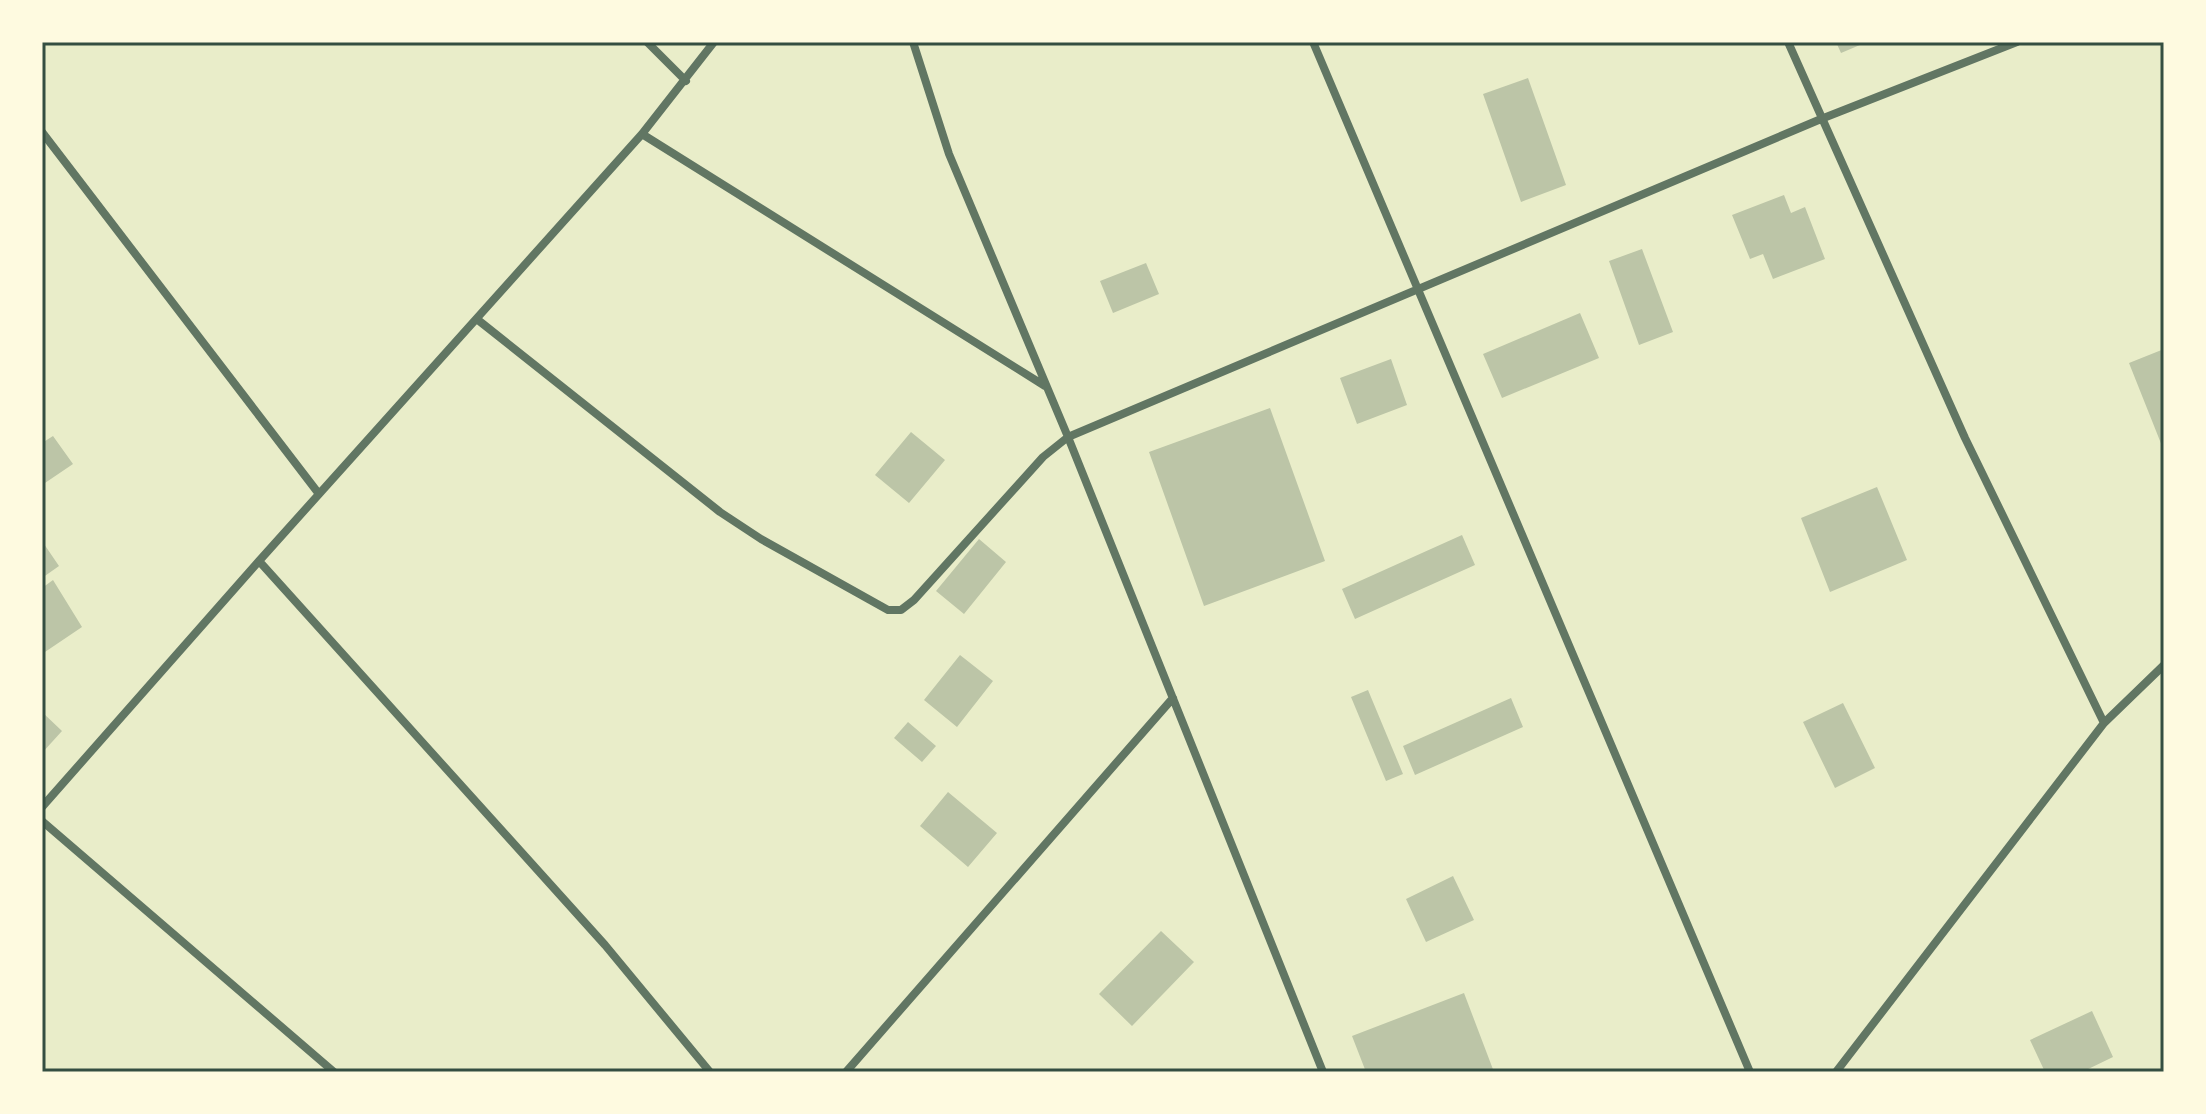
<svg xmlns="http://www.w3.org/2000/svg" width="2206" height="1114" font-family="'Archivo Narrow',sans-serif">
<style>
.building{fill:#bcc5a7}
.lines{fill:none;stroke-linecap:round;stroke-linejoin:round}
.minor{stroke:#617663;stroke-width:8}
.neatline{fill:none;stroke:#344e41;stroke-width:3}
</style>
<rect width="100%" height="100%" fill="#e9edc9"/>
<!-- building -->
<path class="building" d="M1836,42H1867L1841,53Z
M1528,78L1566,185L1521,202L1483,94Z
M1784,195L1791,213L1805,207L1825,259L1773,279L1763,254L1750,259L1732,215Z
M1642,249L1673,332L1639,345L1609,261Z
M1146,263L1159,294L1113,313L1100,281Z
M1580,313L1599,358L1502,398L1483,354Z
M2164,349V451L2129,363Z
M1391,359L1407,405L1357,424L1340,378Z
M1270,408L1325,561L1204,606L1149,452Z
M911,432L945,460L909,503L875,475Z
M53,436L73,464L42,485V443Z
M1877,487L1907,560L1830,592L1801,518Z
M1462,535L1475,565L1355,619L1342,589Z
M979,539L1006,562L964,614L936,591Z
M44,544L59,566L42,578V545Z
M53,580L82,627L42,654V588Z
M960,655L993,681L957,727L924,700Z
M1368,690L1403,774L1386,781L1351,697Z
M1511,698L1523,727L1415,775L1403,746Z
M1843,703L1875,768L1835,788L1803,722Z
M42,712L62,731L42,753Z
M908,722L936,746L922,762L894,738Z
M948,792L997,833L968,867L920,826Z
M1453,876L1474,920L1426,942L1406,899Z
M1161,931L1194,962L1132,1026L1099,994Z
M1464,993L1494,1072H1366L1352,1036Z
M2092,1011L2113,1057L2082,1072H2045L2030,1040Z"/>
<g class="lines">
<!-- minor -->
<path class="minor" d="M647,42L686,81
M913,42L949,154L1068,437L1323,1072
M1313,42L1750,1072
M1788,42L1965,438L2104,723
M42,132L319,494
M642,134L1045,386
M478,320L720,512L761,539L888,610H901L914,600L1043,457L1068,437L1821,119L2017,42
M259,561L605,945L710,1072
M42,807L259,561L642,134L714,42
M42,821L334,1072
M846,1072L1173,698
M1836,1072L2104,723L2164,665"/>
</g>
<!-- border -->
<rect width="2206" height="1114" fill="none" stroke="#fefae0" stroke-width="88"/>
<rect x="44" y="44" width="2118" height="1026" class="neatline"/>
</svg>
